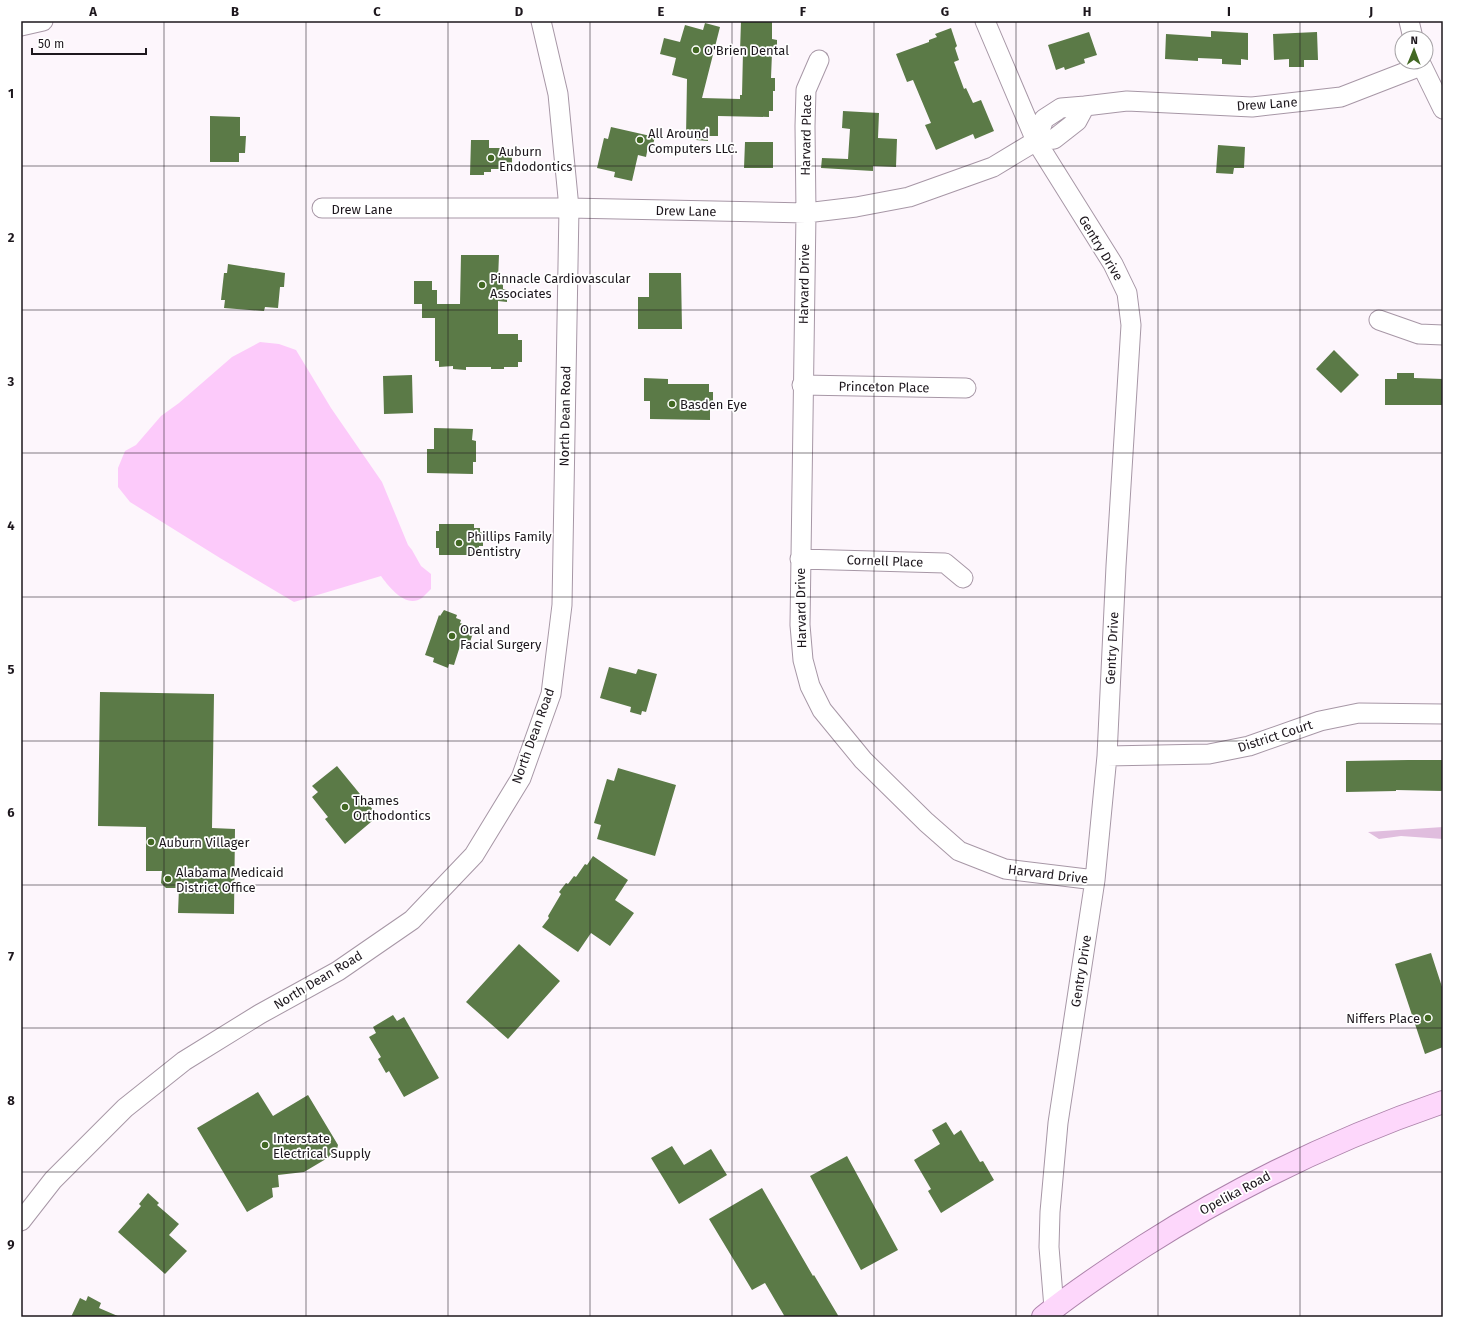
<svg xmlns="http://www.w3.org/2000/svg" width="1464" height="1338" font-family="'Fira Sans',sans-serif">
<style>
.green{fill:#e0bdde}
.water{fill:#fccafa}
.building{fill:#5b7a47}
.lines{fill:none;stroke-linecap:round;stroke-linejoin:round}
.minor-casing{stroke:#a797a6;stroke-width:21}
.major-casing{stroke:#ad83ab;stroke-width:24}
.minor{stroke:#fff;stroke-width:19}
.major{stroke:#fdd7fb;stroke-width:22}
.grid{fill:none;stroke:#1d171d;stroke-width:1;stroke-opacity:0.55}
.poi-dot{fill:#426823;stroke:#fff;stroke-width:1.5}
.labels{text-anchor:middle;dominant-baseline:central;stroke-width:3.5;stroke-linejoin:round;paint-order:stroke}
.poi-label{font-size:13px;fill:#1d171d;stroke:#fff;text-anchor:start}
.street-label{font-size:13px;fill:#1d171d;stroke:#fff}
.neatline{fill:none;stroke:#1d171d;stroke-width:1.5}
.grid-label{font-size:13px;text-anchor:middle;font-weight:bold;fill:#1d171d}
</style>
<rect width="100%" height="100%" fill="#fdf6fc"/>
<!-- green -->
<path class="green" d="M1443,827V839L1401,836L1379,839L1368,832Z"/>
<!-- water -->
<path class="water" d="M260,342L279,344L296,350L331,408L382,482L408,545L412,550L421,566L431,574V589C428,592 425,595 422,598C406,609 389,587 381,576L294,602L220,558L130,502L118,487V468L125,451L136,445L161,416L179,403L232,357Z"/>
<!-- building -->
<path class="building" d="M741,21H772V39L777,40V53H772L771,78H775V91H773V111H769V117L718,116V136H708V141L696,140V136H686L687,79L672,75L676,58L660,54L664,38L680,42L685,25L703,30L705,23L720,27L702,98L740,99V95H742L743,52H740Z
M951,28L957,46L955,48L959,60L954,62L964,89L966,88L973,103L981,100L994,131L975,139L973,134L936,150L925,125L931,123L913,80L907,82L896,54L929,42V40L937,37L935,34Z
M1211,31L1248,33V60L1241,59V65L1222,64V59L1198,58V61L1165,59L1166,34L1211,37Z
M1089,32L1097,55L1084,59L1085,63L1065,70L1064,67L1056,70L1048,45Z
M1317,32L1318,60H1304V67H1289V59L1274,60L1273,34Z
M843,111L879,113L878,138L897,139L896,167L873,166V171L821,168L822,158L848,159L850,129L842,128Z
M210,116L240,117V136H246L245,153H239V162H210Z
M611,127L655,137L652,148L648,147L646,157L638,155L632,181L614,177L615,172L597,168L604,138L608,139Z
M471,140H489V148H512V169H491V172H484V175H470Z
M745,142H773V168H744Z
M1218,145L1245,147L1244,168H1234L1233,174L1216,173Z
M461,255H499L498,279H503V289L507,290V302L498,301V334H518V340H522V362H518V367H504V369H491V367H466V370L453,369V366L439,367V361H435V318H422V304H414V281H432V290H437V304H460Z
M228,264L285,273L284,287H280L278,308L265,307L264,311L224,308L225,300H221L224,273H227Z
M649,273H681L682,329H638V297H649Z
M1334,350L1359,375L1341,393L1316,369Z
M1397,373H1414V378L1443,379V405H1385V379H1397Z
M412,375L413,413L384,414L383,376Z
M644,378L668,379V384H709V392H713V407H710V420L650,419V401H644Z
M434,428L473,429L472,440L476,441V462H473V474L427,473V449H434Z
M439,524H474V528H480V532H483V546H479V550H473V555H439V548H436V531H439Z
M444,610L457,615L456,618L461,620L460,623L471,627V629L474,630L470,642L469,641L468,643L464,642L462,647L460,646L454,665L449,664L448,668L433,662L434,658L425,655L439,615L440,616Z
M609,667L636,674L638,669L657,674L646,712L642,711L641,715L630,712L631,707L600,698Z
M100,692L214,694L212,828L235,829L234,914L178,913L179,888H166L161,883L162,871H146V827L98,826Z
M1408,760H1443V791L1396,790V791L1346,792V761Z
M337,766L378,816L345,844L325,819L328,817L312,797L318,792L312,786Z
M618,768L676,785L655,856L597,839L601,825L594,823L607,779L614,781Z
M593,856L628,880L615,900L634,913L610,946L591,933L578,952L542,927L549,918L548,916L561,894L559,892L566,883L568,884L574,876L576,877L585,864L587,865Z
M519,944L560,981L508,1039L466,1002Z
M1431,953L1443,990V1047L1425,1054L1395,964Z
M393,1015L397,1021L404,1017L439,1078L404,1097L389,1071L386,1073L378,1059L381,1057L369,1037L376,1033L373,1027Z
M258,1092L273,1116L308,1095L338,1145L336,1153L304,1172L278,1175L279,1187L272,1188L273,1197L247,1212L197,1128Z
M946,1122L954,1135L961,1130L980,1162L983,1161L994,1180L941,1213L928,1191L931,1189L914,1160L940,1144L932,1130Z
M672,1146L684,1165L711,1149L727,1175L679,1204L651,1158Z
M847,1156L898,1250L861,1270L810,1176Z
M762,1188L813,1276L814,1275L839,1317H785L765,1283L752,1290L709,1219Z
M148,1193L159,1203L157,1205L179,1224L169,1235L187,1251L165,1274L118,1232L141,1206L139,1204Z
M88,1296L101,1303L99,1308L120,1317H71L80,1298L86,1301Z"/>
<g class="lines">
<defs>
<path id="minor" d="M985,21L1036,141L1113,264L1127,293L1131,325L1116,566L1107,756L1095,880L1058,1123L1050,1212L1049,1247L1054,1308
M1409,21L1413,38
M21,26L43,21
M819,60L806,90L805,126L806,213L800,625L803,660L810,686L822,710L863,760L926,822L959,851L1005,869L1095,880
M1420,62L1443,109
M1085,106L1127,101L1252,107L1341,97L1421,66
M322,208H569L806,213L856,207L909,197L993,167L1036,141L1054,139L1077,121L1085,106L1061,108L1044,119L1036,141
M1379,320L1419,334L1443,335
M802,385L966,388
M800,559L945,563L963,578
M1107,756L1209,754L1249,746L1320,721L1359,713L1443,714
M21,1221L53,1180L125,1108L184,1061L260,1014L338,971L412,920L474,855L521,778L551,694L562,605L569,208L558,94L541,21"/>
<path id="major" d="M1043,1317C1075,1291 1110,1268 1144,1246C1238,1186 1338,1138 1443,1102"/>
</defs>
<!-- minor casing -->
<use href="#minor" class="minor-casing"/>
<!-- major casing -->
<use href="#major" class="major-casing"/>
<!-- minor -->
<use href="#minor" class="minor"/>
<!-- major -->
<use href="#major" class="major"/>
</g>
<!-- grid -->
<path class="grid" d="M164,21V1317M306,21V1317M448,21V1317M590,21V1317M732,21V1317M874,21V1317M1016,21V1317M1158,21V1317M1300,21V1317M21,166H1443M21,310H1443M21,453H1443M21,597H1443M21,741H1443M21,885H1443M21,1028H1443M21,1172H1443"/>
<!-- markers -->
<g class="poi-dot">
<circle cx="696" cy="50" r="4"/>
<circle cx="640" cy="140" r="4"/>
<circle cx="491" cy="158" r="4"/>
<circle cx="482" cy="285" r="4"/>
<circle cx="672" cy="404" r="4"/>
<circle cx="459" cy="543" r="4"/>
<circle cx="452" cy="636" r="4"/>
<circle cx="345" cy="807" r="4"/>
<circle cx="151" cy="842" r="4"/>
<circle cx="168" cy="879" r="4"/>
<circle cx="1428" cy="1018" r="4"/>
<circle cx="265" cy="1145" r="4"/>
</g>
<g class="labels">
<!-- poi labels -->
<g class="poi-label">
<text x="704" y="50">O'Brien Dental</text>
<text x="648" y="133">All Around<tspan x="648" dy="15">Computers LLC.</tspan></text>
<text x="499" y="151">Auburn<tspan x="499" dy="15">Endodontics</tspan></text>
<text x="490" y="278">Pinnacle Cardiovascular<tspan x="490" dy="15">Associates</tspan></text>
<text x="680" y="404">Basden Eye</text>
<text x="467" y="536">Phillips Family<tspan x="467" dy="15">Dentistry</tspan></text>
<text x="460" y="629">Oral and<tspan x="460" dy="15">Facial Surgery</tspan></text>
<text x="353" y="800">Thames<tspan x="353" dy="15">Orthodontics</tspan></text>
<text x="159" y="842">Auburn Villager</text>
<text x="176" y="872">Alabama Medicaid<tspan x="176" dy="15">District Office</tspan></text>
<text x="1420" y="1018" text-anchor="end">Niffers Place</text>
<text x="273" y="1138">Interstate<tspan x="273" dy="15">Electrical Supply</tspan></text>
</g>
<!-- street labels -->
<g class="street-label">
<text transform="translate(1267 104) rotate(-4)">Drew Lane</text>
<text transform="translate(806 135) rotate(-89)">Harvard Place</text>
<text x="362" y="209">Drew Lane</text>
<text transform="translate(686 211) rotate(1)">Drew Lane</text>
<text transform="translate(1101 248) rotate(59)">Gentry Drive</text>
<text transform="translate(804 284) rotate(-89)">Harvard Drive</text>
<text transform="translate(884 387) rotate(1)">Princeton Place</text>
<text transform="translate(565 416) rotate(-89)">North Dean Road</text>
<text transform="translate(885 561) rotate(2)">Cornell Place</text>
<text transform="translate(801 608) rotate(-91)">Harvard Drive</text>
<text transform="translate(1112 648) rotate(-87)">Gentry Drive</text>
<text transform="translate(533 736) rotate(-70)">North Dean Road</text>
<text transform="translate(1275 736) rotate(-18)">District Court</text>
<text transform="translate(1048 874) rotate(7)">Harvard Drive</text>
<text transform="translate(1081 971) rotate(-81)">Gentry Drive</text>
<text transform="translate(318 980) rotate(-31)">North Dean Road</text>
<text transform="translate(1235 1193) rotate(-28)">Opelika Road</text>
</g>
</g>
<!-- border -->
<rect width="1464" height="1338" fill="none" stroke="#ffffff" stroke-width="44"/>
<!-- north arrow -->
<g transform="translate(1414 50) rotate(1)"><circle r="19" fill="#ffffff" stroke="#a5a2a5"/>
<path d="M0-3L7 15L0 10L-7 15Z" fill="#426823"/>
<text y="-6" font-size="11" font-weight="bold" text-anchor="middle" fill="#1d171d">N</text>
</g>
<!-- scale -->
<path d="M32 48v6h114v-6" fill="none" stroke="#1d171d" stroke-width="2"/>
<text x="38" y="48" font-size="12" fill="#1d171d" stroke="#ffffff" stroke-width="3" paint-order="stroke">50 m</text>
<rect x="22" y="22" width="1420" height="1294" class="neatline"/>
<g class="grid-label">
<text x="93" y="16">A</text>
<text x="235" y="16">B</text>
<text x="377" y="16">C</text>
<text x="519" y="16">D</text>
<text x="661" y="16">E</text>
<text x="803" y="16">F</text>
<text x="945" y="16">G</text>
<text x="1087" y="16">H</text>
<text x="1229" y="16">I</text>
<text x="1371" y="16">J</text>
<text x="11" y="98">1</text>
<text x="11" y="242">2</text>
<text x="11" y="386">3</text>
<text x="11" y="530">4</text>
<text x="11" y="674">5</text>
<text x="11" y="817">6</text>
<text x="11" y="961">7</text>
<text x="11" y="1105">8</text>
<text x="11" y="1249">9</text>
</g>
</svg>
